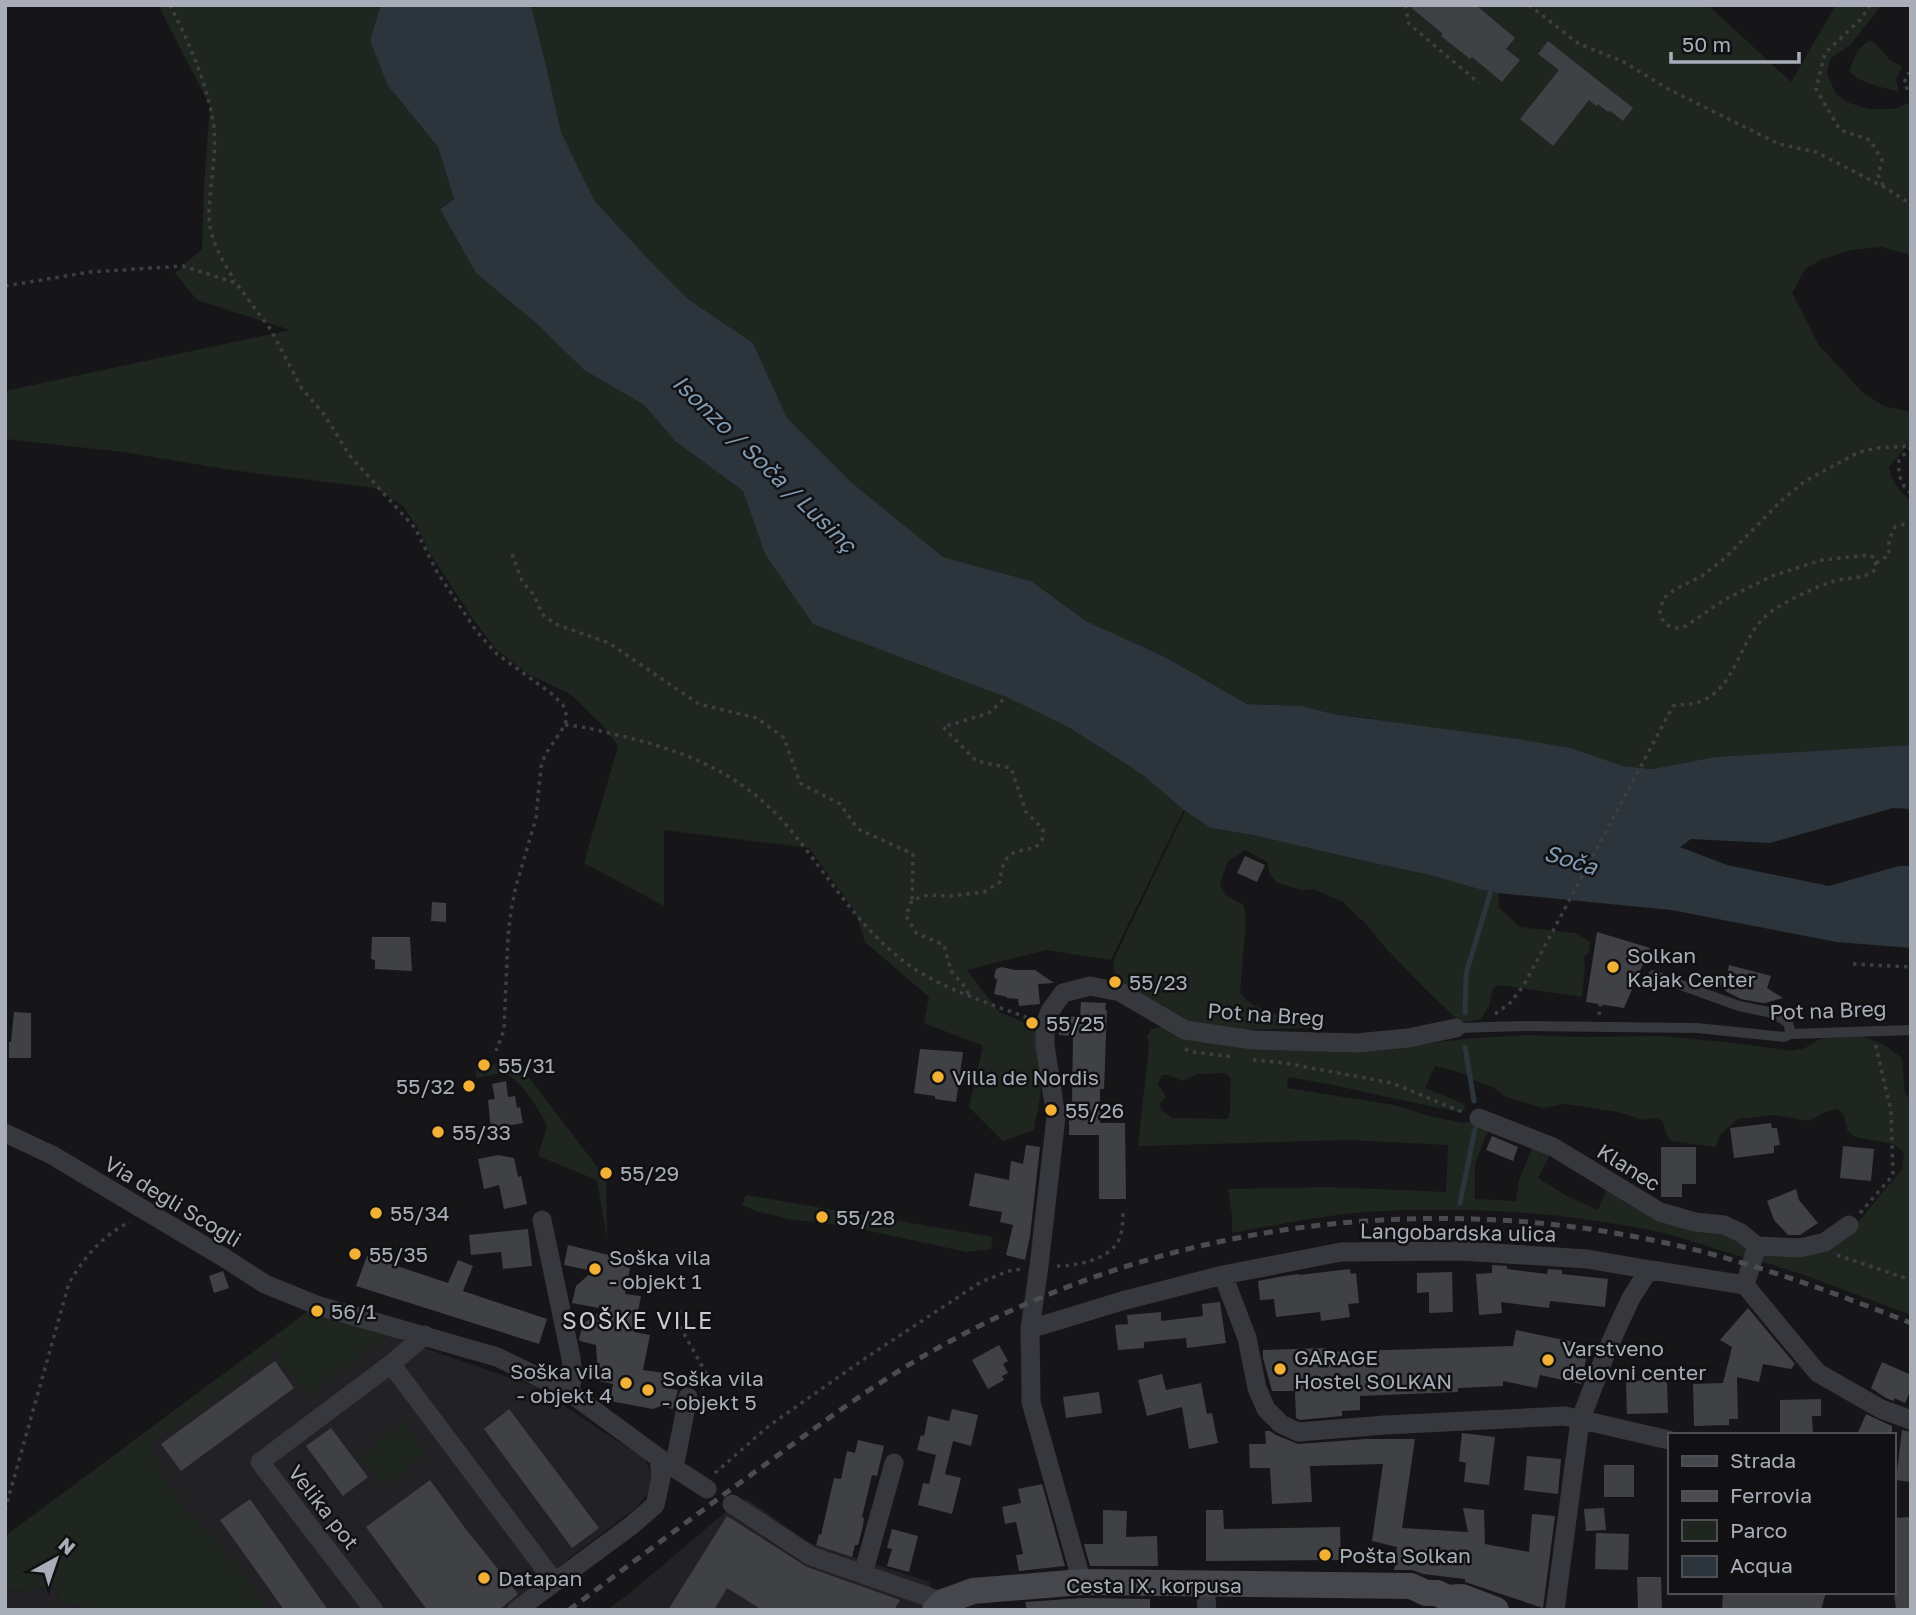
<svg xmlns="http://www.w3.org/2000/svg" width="1916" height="1615" font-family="'Golos Text',sans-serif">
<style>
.built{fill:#222225}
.green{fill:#1e261f;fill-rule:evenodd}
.water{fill:#2c353c}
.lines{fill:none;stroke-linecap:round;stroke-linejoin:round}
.stream{stroke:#2c353c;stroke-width:5}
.building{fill:#404145}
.path{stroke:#3d3f44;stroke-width:3.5;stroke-dasharray:3.5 5;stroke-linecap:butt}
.service{stroke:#37383d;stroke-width:10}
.minor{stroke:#37383d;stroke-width:19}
.secondary{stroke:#45474d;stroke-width:26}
.rail{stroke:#4a4c52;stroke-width:5;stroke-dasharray:9 7;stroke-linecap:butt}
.poi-dot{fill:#f2b134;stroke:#111113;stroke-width:2.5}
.labels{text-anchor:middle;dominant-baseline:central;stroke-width:5;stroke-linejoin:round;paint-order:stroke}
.poi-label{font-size:21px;fill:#a8adb8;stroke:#111113;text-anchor:start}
.street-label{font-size:21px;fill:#a8adb8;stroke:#111113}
.water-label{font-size:23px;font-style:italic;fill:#7f9bb3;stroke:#111113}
.neighbourhood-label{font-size:23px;letter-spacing:2px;fill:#c9ccd4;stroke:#111113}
</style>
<rect width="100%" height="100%" fill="#161618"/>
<!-- built -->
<path class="built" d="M324,1313L534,1386L645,1459L655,1484L636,1508L568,1559L507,1610H267L179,1500L146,1446Z
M747,1499L808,1542L929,1582L943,1610H607L630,1593L729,1509Z
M55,1587L62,1603L93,1610H5V1589L28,1590Z"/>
<!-- green -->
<path class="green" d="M158,5H381L370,40L394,94L438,147L454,199L440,208L536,323L584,370L644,405L675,441L743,491L765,554L941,671L1006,697L1070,728L1143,775L1184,809L1111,960L1046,950L967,970L999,1012L1026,1023L1037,1035L1041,1091L1034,1130L1003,1141L969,1107L983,1046L924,1023L929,997L865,942L855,911L809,848L664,830V906L584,863L618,746L602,725L570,694L528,674L496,649L473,619L429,552L418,528L403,506L375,488L231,470L123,452L5,439V391L290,330L197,300L175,273L202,249L204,185L210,106Z
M531,5H1708L1791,82L1836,5H1882L1850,45L1830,59L1827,74L1836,94L1849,103L1869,109H1895L1907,103L1911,106V255L1882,247L1851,250L1823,259L1805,269L1792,293L1819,345L1862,392L1884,406L1911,412V444L1906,447L1889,467C1891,482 1900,491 1911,501V745L1715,757L1652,769L1623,766L1571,748L1390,723L1368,718L1333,714L1301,706L1247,704L1165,657L1086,621L1031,581L943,557L851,482L787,418L753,343L688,299L652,263L594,200L561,132L545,61Z
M1868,41L1874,42L1889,59L1902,67L1896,80L1899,92C1883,87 1859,84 1849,70L1858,50Z
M1185,811L1211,828L1253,835L1369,862L1430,875L1482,890L1498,893L1499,908L1520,927L1575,933L1590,942L1589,952L1584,957L1585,967L1582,997L1500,985L1493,988L1489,1006L1481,1019L1467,1022L1458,1020L1423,987L1383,945L1367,925L1343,902L1313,889L1301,890L1278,883L1270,875L1267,862L1245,850L1228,861L1220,884L1225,895L1244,905L1246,920L1240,993C1255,1014 1292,1017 1317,1021V1028L1233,1030L1173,1021L1116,982L1113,961Z
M1160,1027L1204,1042L1399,1047L1463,1039L1527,1035L1583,1037L1662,1036L1744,1044L1792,1051L1805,1048L1818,1040L1840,1034L1862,1036L1884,1045L1902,1058L1905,1094L1911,1100V1315L1804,1275L1760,1261L1763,1252L1823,1247L1859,1221L1902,1169L1904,1152L1893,1144L1855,1137L1847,1130L1844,1116L1838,1109L1825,1112L1809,1121L1775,1115L1738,1119L1721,1134L1715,1147L1671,1141L1665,1131L1663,1121L1655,1118L1642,1120L1618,1112L1565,1104L1542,1108L1504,1096L1493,1087L1476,1081L1462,1073L1435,1066L1425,1088L1464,1104L1465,1109L1461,1112C1403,1102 1347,1086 1288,1077L1287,1088L1394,1105L1433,1117L1463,1123L1472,1122L1489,1128L1475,1164V1199L1516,1201L1519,1180L1533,1146L1550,1155L1538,1178L1565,1195L1598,1210L1608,1186L1735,1236L1745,1246L1746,1258C1711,1248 1675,1234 1639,1228C1555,1212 1469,1207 1384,1211C1333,1213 1282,1224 1232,1233V1215L1228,1189L1327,1187L1446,1192L1448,1145L1348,1140L1138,1146L1149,1046L1147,1036L1152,1029ZM1226,1073L1231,1079C1229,1093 1232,1106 1228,1119L1172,1118L1161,1110L1160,1103L1166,1097L1158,1084L1162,1075H1168L1183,1081L1197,1074Z
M517,1062L602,1173H606L607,1239L597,1180L538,1156L547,1126C541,1113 519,1076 505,1074C497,1072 485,1077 477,1078L475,1072L479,1066Z
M746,1195L993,1237L991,1249L967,1252L847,1226L789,1219L756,1211L742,1205Z
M311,1309L376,1328L386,1336L307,1394L274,1351L147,1446L179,1500L199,1525L234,1561L267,1610H93L62,1603L55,1587L28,1590L5,1589V1536Z
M404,1423L427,1453L384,1486L361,1456Z"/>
<!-- water -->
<path class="water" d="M381,5H531L545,61L561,132L594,200L652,263L688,299L753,343L787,418L851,482L943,557L1031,581L1086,621L1165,657L1247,704L1301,706L1333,714L1511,738L1571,748L1623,766L1652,769L1715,757L1911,745V809L1893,808L1770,843L1691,839L1680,847L1727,865L1829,886L1899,866H1911V948L1837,942L1671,910L1498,893L1482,890L1430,875L1369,862L1253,835L1211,828L1185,811L1143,775L1070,728L1006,697L813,624L765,554L743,491L675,441L644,405L584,370L536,323L476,273L440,209L454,199L438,147L388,86L370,40Z"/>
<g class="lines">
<!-- stream -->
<path class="stream" d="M1465,1013L1466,974L1492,887
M1465,1047L1474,1101
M1460,1203L1475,1129"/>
</g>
<!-- building -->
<path class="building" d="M1408,5H1476L1515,38L1506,49L1520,60L1502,82L1472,57L1470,59L1441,36L1443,34Z
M1548,41L1633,108L1623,121L1610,111L1608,112L1598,104L1596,106L1589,100L1553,146L1520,119L1559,70L1538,54Z
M1245,856L1265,865L1257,882L1237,873Z
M432,902L446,903V922L431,921Z
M1597,932L1650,948L1624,1008L1586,1002Z
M372,937H410L412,971L375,969V960L371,959Z
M1729,965L1771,976L1767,988L1783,998L1765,1003L1757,1002L1741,999L1727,992L1712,977L1727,975Z
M1002,967L1015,970H1035L1054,983L1038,984L1040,1004L1019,1006L1018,999L1007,998V997L994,994L997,980L994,977L996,969Z
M1081,1002L1106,1003L1105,1010H1107L1104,1089H1100V1123H1125L1126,1199H1099V1135H1069V1102H1072L1073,1036L1059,1035V1023L1061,1016L1080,1017Z
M14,1012L31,1013V1058H9V1042H11Z
M920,1049L963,1052L956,1102L935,1099V1096L914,1093Z
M506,1081L508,1097L515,1096L517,1108L520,1107L523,1123L491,1129L488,1100L495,1099L492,1084Z
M1771,1123L1772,1128H1777L1780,1145L1774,1146V1153L1734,1158L1730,1128Z
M1492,1136L1518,1147L1513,1161L1486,1150Z
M1026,1145L1040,1147L1030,1236L1025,1260L1006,1255L1013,1225L1000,1222L1002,1212L969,1206L975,1173L1009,1180L1011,1161L1023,1164Z
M1843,1146L1874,1149L1871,1181L1840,1178Z
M1661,1147H1696V1184H1682V1197H1661Z
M498,1155L514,1158L518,1177L521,1176L527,1204L504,1209L499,1185L484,1189L478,1159Z
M1796,1189L1799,1200L1818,1223L1800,1235H1788L1774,1220L1767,1201Z
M528,1229L532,1266L503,1269L501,1252L471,1255L469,1235Z
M568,1245L609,1255L632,1258L625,1294L641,1296L634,1332L650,1335L643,1370L664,1373L662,1387L678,1390L673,1409L661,1406L653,1409L610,1401L613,1384L593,1380L597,1360L596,1345L580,1341L579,1339L583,1324L604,1309L572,1303L576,1286L593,1271L564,1265Z
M367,1256L448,1283L458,1260L473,1266L463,1291L547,1319L539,1344L356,1286Z
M1492,1265L1507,1266V1269L1547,1274L1548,1269L1562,1270V1274L1608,1279L1605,1307L1550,1301L1549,1308L1501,1302L1502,1313L1479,1315L1476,1274L1492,1273Z
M1350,1269L1351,1274L1356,1273L1359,1303L1348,1304L1350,1317L1321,1321L1320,1312L1276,1317L1274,1299L1260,1300L1258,1281L1284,1276L1299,1274V1275Z
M223,1271L229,1288L214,1293L209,1276Z
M1452,1272L1453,1312L1429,1313V1292L1417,1293V1273Z
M1220,1302L1226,1343L1187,1348L1186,1338L1144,1342V1348L1118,1350L1115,1325L1128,1324L1127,1315L1161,1312V1321L1203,1316L1202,1304Z
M1748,1308L1795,1364L1791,1369L1763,1364L1759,1382L1737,1377L1738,1419H1729V1425L1694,1426L1693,1384L1723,1383L1732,1347L1720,1340Z
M1516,1330L1589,1345L1581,1384L1540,1375L1537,1388L1503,1381V1386L1458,1388V1392L1360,1396V1410L1342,1411V1416L1300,1420L1296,1418L1295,1391H1272L1263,1358V1350L1326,1348V1352L1513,1346Z
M999,1345L1008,1361L1003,1364L1008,1373L1002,1376L1004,1380L988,1389L972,1360Z
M275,1361L294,1388L181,1471L161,1444Z
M1882,1362L1911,1375V1389L1905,1403L1894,1398V1401L1886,1398L1871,1388Z
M1162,1374L1166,1390L1201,1383L1207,1414L1212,1413L1218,1443L1189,1449L1182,1407L1147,1416L1138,1380Z
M1667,1380L1668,1413L1627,1414L1626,1381Z
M1099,1392L1102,1413L1066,1418L1063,1397Z
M1821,1399V1416H1812L1813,1435H1780V1400Z
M509,1409L599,1528L572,1548L484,1429Z
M952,1409L978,1415L971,1446L953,1441L945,1474L961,1478L952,1514L918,1505L923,1483L929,1484L936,1455L917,1450L921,1435L924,1436L928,1416L949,1421Z
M1866,1414L1892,1426V1435H1857Z
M331,1428L368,1477L343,1496L306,1446Z
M1902,1430L1911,1432V1482L1896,1480Z
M1265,1431H1270L1276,1435L1298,1444L1365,1439H1415L1402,1528L1468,1532L1463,1508L1484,1510L1485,1544L1529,1552L1532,1514L1555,1516L1543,1608L1465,1582V1579L1423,1574L1412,1570H1394L1397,1547L1372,1541L1383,1464L1310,1466L1312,1502L1272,1504L1270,1468H1250L1249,1444H1266Z
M1462,1433L1495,1437L1489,1485L1464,1482L1466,1463L1459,1461Z
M858,1440L884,1446L877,1476L872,1475L862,1517L864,1518L863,1526L858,1545H855L852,1557L816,1545L819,1534L821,1535L834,1478L841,1479L847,1451L855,1453Z
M1527,1456L1561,1459L1558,1494L1524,1490Z
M1604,1465H1634V1497H1604Z
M430,1480L465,1528L518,1594L499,1610H427L366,1527Z
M1042,1484L1065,1566L1019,1571L1016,1555L1023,1554L1016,1522L1005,1524L1002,1507L1021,1503L1018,1489Z
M250,1499L328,1610H284L220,1520Z
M1604,1508L1606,1530L1586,1531L1584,1509Z
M1103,1510L1127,1511L1126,1537L1157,1536L1158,1566H1090L1084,1544H1103Z
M1206,1510H1223L1224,1529L1340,1527L1341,1560L1206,1561Z
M727,1516L807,1567L900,1600L894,1610H762L727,1588L714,1610H668Z
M1911,1517V1610H1896L1893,1585V1518Z
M892,1529L918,1536L909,1572L887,1566L892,1549L887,1548Z
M1596,1533L1629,1534L1628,1570L1595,1569Z
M1637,1577H1661L1662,1610H1638Z
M1723,1592H1826L1821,1610L1765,1608V1610H1722Z
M1083,1598L1150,1599V1610H1027L1025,1602Z"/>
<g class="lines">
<!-- path -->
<path class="path" d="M170,5C188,41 206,80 213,121C218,151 210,181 209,212C208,237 222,260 235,281
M1405,5L1409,24L1479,83
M1529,5L1579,44L1622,61L1668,89L1779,144L1816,152L1884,187L1911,204
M1870,5L1861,19L1825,53L1816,89L1840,130L1870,140L1882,160L1878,175L1883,185
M1911,73L1908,74L1904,83L1911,96
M5,286L90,272L183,266L236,283L271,330L302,389L324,414L350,456L415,528L437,572L477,632L497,654L552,694L563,705L567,717L565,725L545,755L541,767L536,818L516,886L511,911L508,937L504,1030L496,1051
M1911,447L1899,460C1898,473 1900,485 1911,493
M512,554L522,581L534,595L542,614L555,624L609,643L699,704L757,718L784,738L800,783L840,804L858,829L913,854L912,900
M1876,563L1889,555V540L1895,527L1911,522
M565,725C583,726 600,731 617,735C683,750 742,773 787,826C824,869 852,919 896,955C933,987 985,1001 1030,1019
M1599,938L1642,951
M1853,964L1911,967
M968,994L966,988L951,971L944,945L916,933L906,916L912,900L928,895L951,896L984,892L1000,882C1002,855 1011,851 1035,848L1042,840L1043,829L1026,812L1011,768L976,761L943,727L989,713L1006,697
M1495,1014L1510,1003L1524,985L1673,706C1685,703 1691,706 1704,700C1740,682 1739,634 1772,611C1790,599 1811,589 1831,582C1846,577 1865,580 1876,569L1875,558L1869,555L1822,560L1772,576L1724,600L1686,626L1676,628L1667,625L1662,619L1660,612L1663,599L1674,590L1702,576L1725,558L1781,501L1805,481L1859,452L1877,448L1911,446
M1599,1015L1610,941
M1185,1049L1192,1052L1235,1057
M1253,1060L1285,1063L1392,1083L1462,1112
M1860,1213L1893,1175L1891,1111L1875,1042
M1837,1255L1911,1280
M1057,1266C1077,1266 1113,1259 1120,1237C1123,1229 1123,1218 1123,1209
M680,1310L678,1323L706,1373L702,1389
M715,1473L770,1425L867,1357L981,1282L1009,1271L1022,1269
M5,1510L69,1283C84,1258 102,1235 130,1222"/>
<!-- service -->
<path class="service" d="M1653,975L1739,1006L1768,1012L1781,1018L1788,1023L1791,1034
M1456,1028L1524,1026L1697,1028L1784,1037L1791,1034L1911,1030"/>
<!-- minor -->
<path class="minor" d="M1479,1118L1553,1147L1660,1212L1695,1222L1724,1225L1741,1233L1757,1246L1799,1248L1809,1246L1825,1242L1849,1225
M5,1133L52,1155L223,1257L265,1284L319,1306L497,1357L569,1392L659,1458L707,1489
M542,1220L571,1358L573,1377L569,1392
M1223,1275L1247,1338L1257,1388L1266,1409L1281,1424L1298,1432L1385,1425L1565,1416L1669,1440
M1745,1285L1757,1246
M1030,1329L1122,1301L1223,1275L1341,1252L1461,1251L1587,1259L1651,1270
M425,1335L391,1364L554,1581
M674,1468L688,1397
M732,1504L811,1556L943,1602
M863,1574L894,1463
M1082,1582L1031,1402V1393L1030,1329L1039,1266L1056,1117L1045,1045V1025L1050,1011L1063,993L1090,986L1120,992L1185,1030L1253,1040L1356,1043L1408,1038L1456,1028
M1205,1585L1207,1610
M374,1610L260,1462L391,1364
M517,1610L632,1525L655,1505L661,1478L659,1458
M1555,1610L1580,1421L1606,1353L1617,1328L1631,1298L1645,1276L1651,1270L1745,1285L1786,1335L1818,1373L1881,1409L1911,1420"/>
<!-- secondary -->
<path class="secondary" d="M935,1610L943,1602L973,1591L1082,1582L1411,1586L1426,1593H1437L1447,1598L1462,1597L1496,1610"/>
<!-- rail -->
<path class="rail" d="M569,1610C636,1560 702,1510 770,1461C831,1416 892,1371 960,1336C1170,1224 1420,1192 1652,1240C1741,1258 1827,1290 1911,1323"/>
</g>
<!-- markers -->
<g class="poi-dot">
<circle cx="1613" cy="967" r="7"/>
<circle cx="1115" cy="982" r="7"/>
<circle cx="1032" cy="1023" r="7"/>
<circle cx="484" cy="1065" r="7"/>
<circle cx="938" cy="1077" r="7"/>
<circle cx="469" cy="1086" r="7"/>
<circle cx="1051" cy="1110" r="7"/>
<circle cx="438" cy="1132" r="7"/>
<circle cx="606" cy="1173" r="7"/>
<circle cx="376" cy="1213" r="7"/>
<circle cx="822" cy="1217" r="7"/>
<circle cx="355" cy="1254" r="7"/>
<circle cx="595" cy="1269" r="7"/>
<circle cx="317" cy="1311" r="7"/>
<circle cx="1548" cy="1360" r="7"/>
<circle cx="1280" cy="1369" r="7"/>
<circle cx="626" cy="1383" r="7"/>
<circle cx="648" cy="1390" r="7"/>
<circle cx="1325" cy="1555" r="7"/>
<circle cx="484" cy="1578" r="7"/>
</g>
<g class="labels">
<!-- poi labels -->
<g class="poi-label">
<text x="1627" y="955">Solkan<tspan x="1627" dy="24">Kajak Center</tspan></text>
<text x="1129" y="982">55/23</text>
<text x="1046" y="1023">55/25</text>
<text x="498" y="1065">55/31</text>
<text x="952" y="1077">Villa de Nordis</text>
<text x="455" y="1086" text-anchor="end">55/32</text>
<text x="1065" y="1110">55/26</text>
<text x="452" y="1132">55/33</text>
<text x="620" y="1173">55/29</text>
<text x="390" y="1213">55/34</text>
<text x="836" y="1217">55/28</text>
<text x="369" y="1254">55/35</text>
<text x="609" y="1257">Soška vila<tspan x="609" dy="24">- objekt 1</tspan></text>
<text x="331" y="1311">56/1</text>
<text x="1562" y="1348">Varstveno<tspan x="1562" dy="24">delovni center</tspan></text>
<text x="1294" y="1357">GARAGE<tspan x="1294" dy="24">Hostel SOLKAN</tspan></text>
<text x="612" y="1371" text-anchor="end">Soška vila<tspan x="612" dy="24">- objekt 4</tspan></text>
<text x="662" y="1378">Soška vila<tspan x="662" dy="24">- objekt 5</tspan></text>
<text x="1339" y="1555">Pošta Solkan</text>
<text x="498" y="1578">Datapan</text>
</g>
<!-- street labels -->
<g class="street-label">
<text transform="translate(1828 1010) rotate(-2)">Pot na Breg</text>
<text transform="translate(1266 1014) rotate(4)">Pot na Breg</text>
<text transform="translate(1629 1167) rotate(32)">Klanec</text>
<text transform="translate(173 1201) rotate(31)">Via degli Scogli</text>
<text transform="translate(1458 1232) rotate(1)">Langobardska ulica</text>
<text transform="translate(324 1507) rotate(52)">Velika pot</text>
<text x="1154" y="1585">Cesta IX. korpusa</text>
</g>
<!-- water labels -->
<g class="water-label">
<text transform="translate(765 463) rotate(44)">Isonzo / Soča / Lusinç</text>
<text transform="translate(1571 859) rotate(17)">Soča</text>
</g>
<!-- neighbourhood labels -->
<g class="neighbourhood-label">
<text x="638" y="1320">SOŠKE VILE</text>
</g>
</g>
<!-- border -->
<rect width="1916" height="1615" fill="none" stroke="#a8adb8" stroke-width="14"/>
<!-- legend -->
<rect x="1668" y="1433" width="228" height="161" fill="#111113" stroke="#4d4f55" stroke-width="2"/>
<rect x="1682" y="1456" width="35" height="10" fill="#45474d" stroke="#4d4f55" stroke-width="2"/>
<text x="1730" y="1468" font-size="21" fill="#a8adb8">Strada</text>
<rect x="1682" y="1491" width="35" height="10" fill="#4a4c52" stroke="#4d4f55" stroke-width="2"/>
<text x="1730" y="1503" font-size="21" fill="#a8adb8">Ferrovia</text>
<rect x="1682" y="1520" width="35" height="21" fill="#1e261f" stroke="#4d4f55" stroke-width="2"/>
<text x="1730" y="1538" font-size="21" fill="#a8adb8">Parco</text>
<rect x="1682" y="1556" width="35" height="21" fill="#2c353c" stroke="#4d4f55" stroke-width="2"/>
<text x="1730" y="1573" font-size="21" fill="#a8adb8">Acqua</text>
<!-- north arrow -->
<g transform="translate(56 1559) rotate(40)" stroke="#111113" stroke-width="5" paint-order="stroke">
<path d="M0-5L12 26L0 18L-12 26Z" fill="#a8adb8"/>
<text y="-10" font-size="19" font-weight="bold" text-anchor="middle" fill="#a8adb8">N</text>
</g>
<!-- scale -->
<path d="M1671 52v10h128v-10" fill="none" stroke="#a8adb8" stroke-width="3.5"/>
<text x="1682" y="52" font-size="21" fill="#a8adb8" stroke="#111113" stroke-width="5" paint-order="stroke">50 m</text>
</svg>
